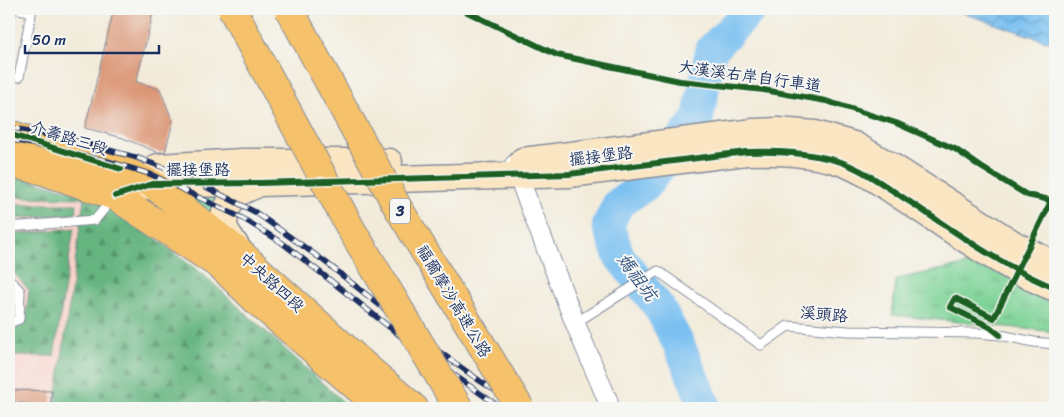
<svg xmlns="http://www.w3.org/2000/svg" width="1064" height="417" font-family="Sriracha,'LXGW WenKai TC',sans-serif">
<style>
.built{fill:#f7d1c8}
.grass{fill:#7ed397;stroke:#4c817a}
.forest{fill:url(#forest-firs);stroke:#40726f}
.park{fill:url(#park-tufts);stroke:#4c817a}
.water{fill:url(#water-waves);stroke:#4a78a8}
.lines{fill:none;stroke-linecap:round;stroke-linejoin:round}
.river{stroke:#79c0f1;stroke-width:32}
.building{fill:#dc9777}
.lane-casing{stroke:#868d9c;stroke-width:11}
.street-casing{stroke:#868d9c;stroke-width:21}
.secondary-casing{stroke:#868d9c;stroke-width:29}
.primary-casing{stroke:#868d9c;stroke-width:30}
.lane{stroke:#fff;stroke-width:9}
.street{stroke:#fff;stroke-width:19}
.secondary{stroke:#fbe6c4;stroke-width:26}
.primary{stroke:#f5c16b;stroke-width:28}
.rail-casing{stroke:#1b2f5e;stroke-width:5.5}
.rail{stroke:#f6f6f2;stroke-width:4;stroke-dasharray:11;stroke-linecap:butt}
.highway-bridge-casing{stroke:#868d9c;stroke-width:30;stroke-linecap:butt}
.highway-bridge{stroke:#f5c16b;stroke-width:28}
.cycleway-casing{stroke:#f6f6f2;stroke-width:9}
.cycleway{stroke:#1b5e20;stroke-width:6}
.labels{text-anchor:middle;dominant-baseline:central;stroke-width:4;stroke-linejoin:round;paint-order:stroke}
.shield{fill:#f6f6f2;stroke:#5d6b8a;stroke-width:1}
.shield-label{font-size:15px;font-weight:bold;fill:#1b2f5e}
.street-label{font-size:16px;fill:#1b2f5e;stroke:#f6f6f2}
.water-label{font-size:18px;font-style:italic;fill:#325383;stroke:#f6f6f2}
</style>
<defs>
<pattern id="forest-firs" width="22" height="20" patternUnits="userSpaceOnUse" patternTransform="scale(1.25)"><rect width="22" height="20" fill="#66b580"/><path d="M5 1l3.5 6h-7zM16 11l3.5 6h-7z" fill="#53946c"/></pattern>
<pattern id="park-tufts" width="24" height="20" patternUnits="userSpaceOnUse" patternTransform="scale(1.25)"><rect width="24" height="20" fill="#7ed397"/><path d="M3 7l-1-3M5 7V3M7 7l1-3M15 17l-1-3M17 17v-4M19 17l1-3" fill="none" stroke="#6cb585"/></pattern>
<pattern id="water-waves" width="16" height="10" patternUnits="userSpaceOnUse" patternTransform="scale(1.25)"><rect width="16" height="10" fill="#79c0f1"/><path d="M0 5q4-4 8 0t8 0" fill="none" stroke="#629cc6"/></pattern>
</defs>
<rect width="100%" height="100%" fill="#f6f6f2"/>
<filter id="ink" filterUnits="userSpaceOnUse"><feTurbulence type="fractalNoise" baseFrequency=".02" numOctaves="2"/><feDisplacementMap in="SourceGraphic" scale="10" xChannelSelector="R" yChannelSelector="G"/><feConvolveMatrix kernelMatrix="1 2 1 2 8 2 1 2 1" color-interpolation-filters="sRGB"/></filter>
<filter id="wash" filterUnits="userSpaceOnUse"><feTurbulence type="fractalNoise" baseFrequency=".0096" numOctaves="4" result="noise"/><feDisplacementMap in="SourceGraphic" scale="20" xChannelSelector="R" yChannelSelector="G"/><feGaussianBlur stdDeviation="1.12" result="paint"/><feColorMatrix in="noise" values="0 0 0 0 0 0 0 0 0 0 0 0 0 0 0 0 0 1.4 0 .05"/><feComposite in="paint" operator="in"/></filter>
<g filter="url(#wash)">
<rect width="100%" height="100%" fill="#f2ebda"/>
<!-- built -->
<path class="built" d="M9,197L85,198L55,408H9Z"/>
<!-- grass -->
<path class="grass" d="M183,191L224,194L217,219Z"/>
<!-- forest -->
<path class="forest" d="M9,174L107,200L206,277L350,408H55L84,198L9,197Z
M9,204H77L76,214L9,219Z
M74,228L54,356H9V331L25,324L29,290L11,270H9V235Z"/>
<!-- park -->
<path class="park" d="M973,263L1055,296V332L892,315L896,279Z"/>
<!-- water -->
<path class="water" d="M951,9H1055V44Z"/>
<g class="lines">
<!-- river -->
<path class="river" d="M706,408L679,345L659,307L619,256L608,225L618,204L646,185L698,118L711,50L751,9"/>
</g>
<g id="blocks">
<!-- building -->
<path class="building" d="M114,9H154L136,82L160,89L173,122L165,152H157L123,138L85,128Z
M9,390L52,391L50,407L9,401Z"/>
</g>
</g>
<g filter="url(#ink)">
<use href="#blocks" fill-opacity="0" stroke="#868d9c" stroke-width="1"/>
<g class="lines">
<defs>
<path id="lane" d="M18,9L31,11
M19,77L32,9
M9,227L95,220L113,198
M9,279L20,291L19,319L9,323
M575,323L658,271L761,345L788,326L848,331L976,333L1000,335L1034,342L1055,344"/>
<path id="street" d="M514,165L575,323L608,401"/>
<path id="secondary" d="M523,161L754,132L778,131L815,134L854,145L891,166L1015,245L1055,265
M158,167L242,162H389
M115,196L152,184L260,183L569,174L746,152C778,151 810,152 841,162C866,171 888,188 910,202C957,233 1003,267 1055,288
M241,254L224,228L225,212L235,194L260,183"/>
<path id="primary" d="M9,134L121,169L152,184L241,254L366,367L414,408
M9,163L41,170L115,196L221,266L259,303L381,408"/>
</defs>
<!-- lane casing -->
<use href="#lane" class="lane-casing"/>
<!-- street casing -->
<use href="#street" class="street-casing"/>
<!-- secondary casing -->
<use href="#secondary" class="secondary-casing"/>
<!-- primary casing -->
<use href="#primary" class="primary-casing"/>
<!-- lane -->
<use href="#lane" class="lane"/>
<!-- street -->
<use href="#street" class="street"/>
<!-- secondary -->
<use href="#secondary" class="secondary"/>
<!-- primary -->
<use href="#primary" class="primary"/>
<defs>
<path id="rail" d="M9,127L72,140L138,158L180,174L212,190L255,212L324,261L430,345L480,381L522,408
M9,139L104,160L150,174L242,218L281,242L321,273L412,345L501,408"/>
</defs>
<!-- rail casing -->
<use href="#rail" class="rail-casing"/>
<!-- rail -->
<use href="#rail" class="rail"/>
<defs>
<path id="highway-bridge" d="M232,9L351,229L450,394L459,408
M289,9L397,206L520,408"/>
</defs>
<!-- highway-bridge casing -->
<use href="#highway-bridge" class="highway-bridge-casing"/>
<!-- highway-bridge -->
<use href="#highway-bridge" class="highway-bridge"/>
<defs>
<path id="cycleway" d="M461,9L557,55L680,81L764,90L826,101L896,123L955,149L981,167L1027,195L1050,200L1055,199
M9,134L121,169
M115,196L152,184L260,183L569,174L746,152C778,151 810,152 841,162C866,171 888,188 910,202C957,233 1003,267 1055,288
M1000,335L990,327L950,307L955,298L994,318L1052,199H1055"/>
</defs>
<!-- cycleway casing -->
<use href="#cycleway" class="cycleway-casing"/>
<!-- cycleway -->
<use href="#cycleway" class="cycleway"/>
</g>
</g>
<g class="labels">
<!-- shield labels -->
<rect class="shield" x="390" y="198.5" width="20" height="25" rx="4"/>
<g class="shield-label">
<text x="400" y="211">3</text>
</g>
<!-- street labels -->
<g class="street-label">
<text transform="translate(750 76) rotate(8)">大漢溪右岸自行車道</text>
<text transform="translate(69 138) rotate(17)">介壽路三段</text>
<text transform="translate(601 156) rotate(-7)">擺接堡路</text>
<text x="198" y="169">擺接堡路</text>
<text transform="translate(272 282) rotate(42)">中央路四段</text>
<text transform="translate(454 301) rotate(59)">福爾摩沙高速公路</text>
<text transform="translate(824 314) rotate(5)">溪頭路</text>
</g>
<!-- water labels -->
<g class="water-label">
<text transform="translate(637 277) rotate(54)">媽祖坑</text>
</g>
</g>
<!-- margin -->
<rect width="1064" height="417" fill="none" stroke="#f6f6f2" stroke-width="30"/>
<!-- scale -->
<path d="M25 45v8h134v-8" fill="none" stroke="#1b2f5e" stroke-width="2.5"/>
<text x="32" y="45" font-size="15" fill="#1b2f5e" stroke="#f6f6f2" stroke-width="4" paint-order="stroke">50 m</text>
</svg>
